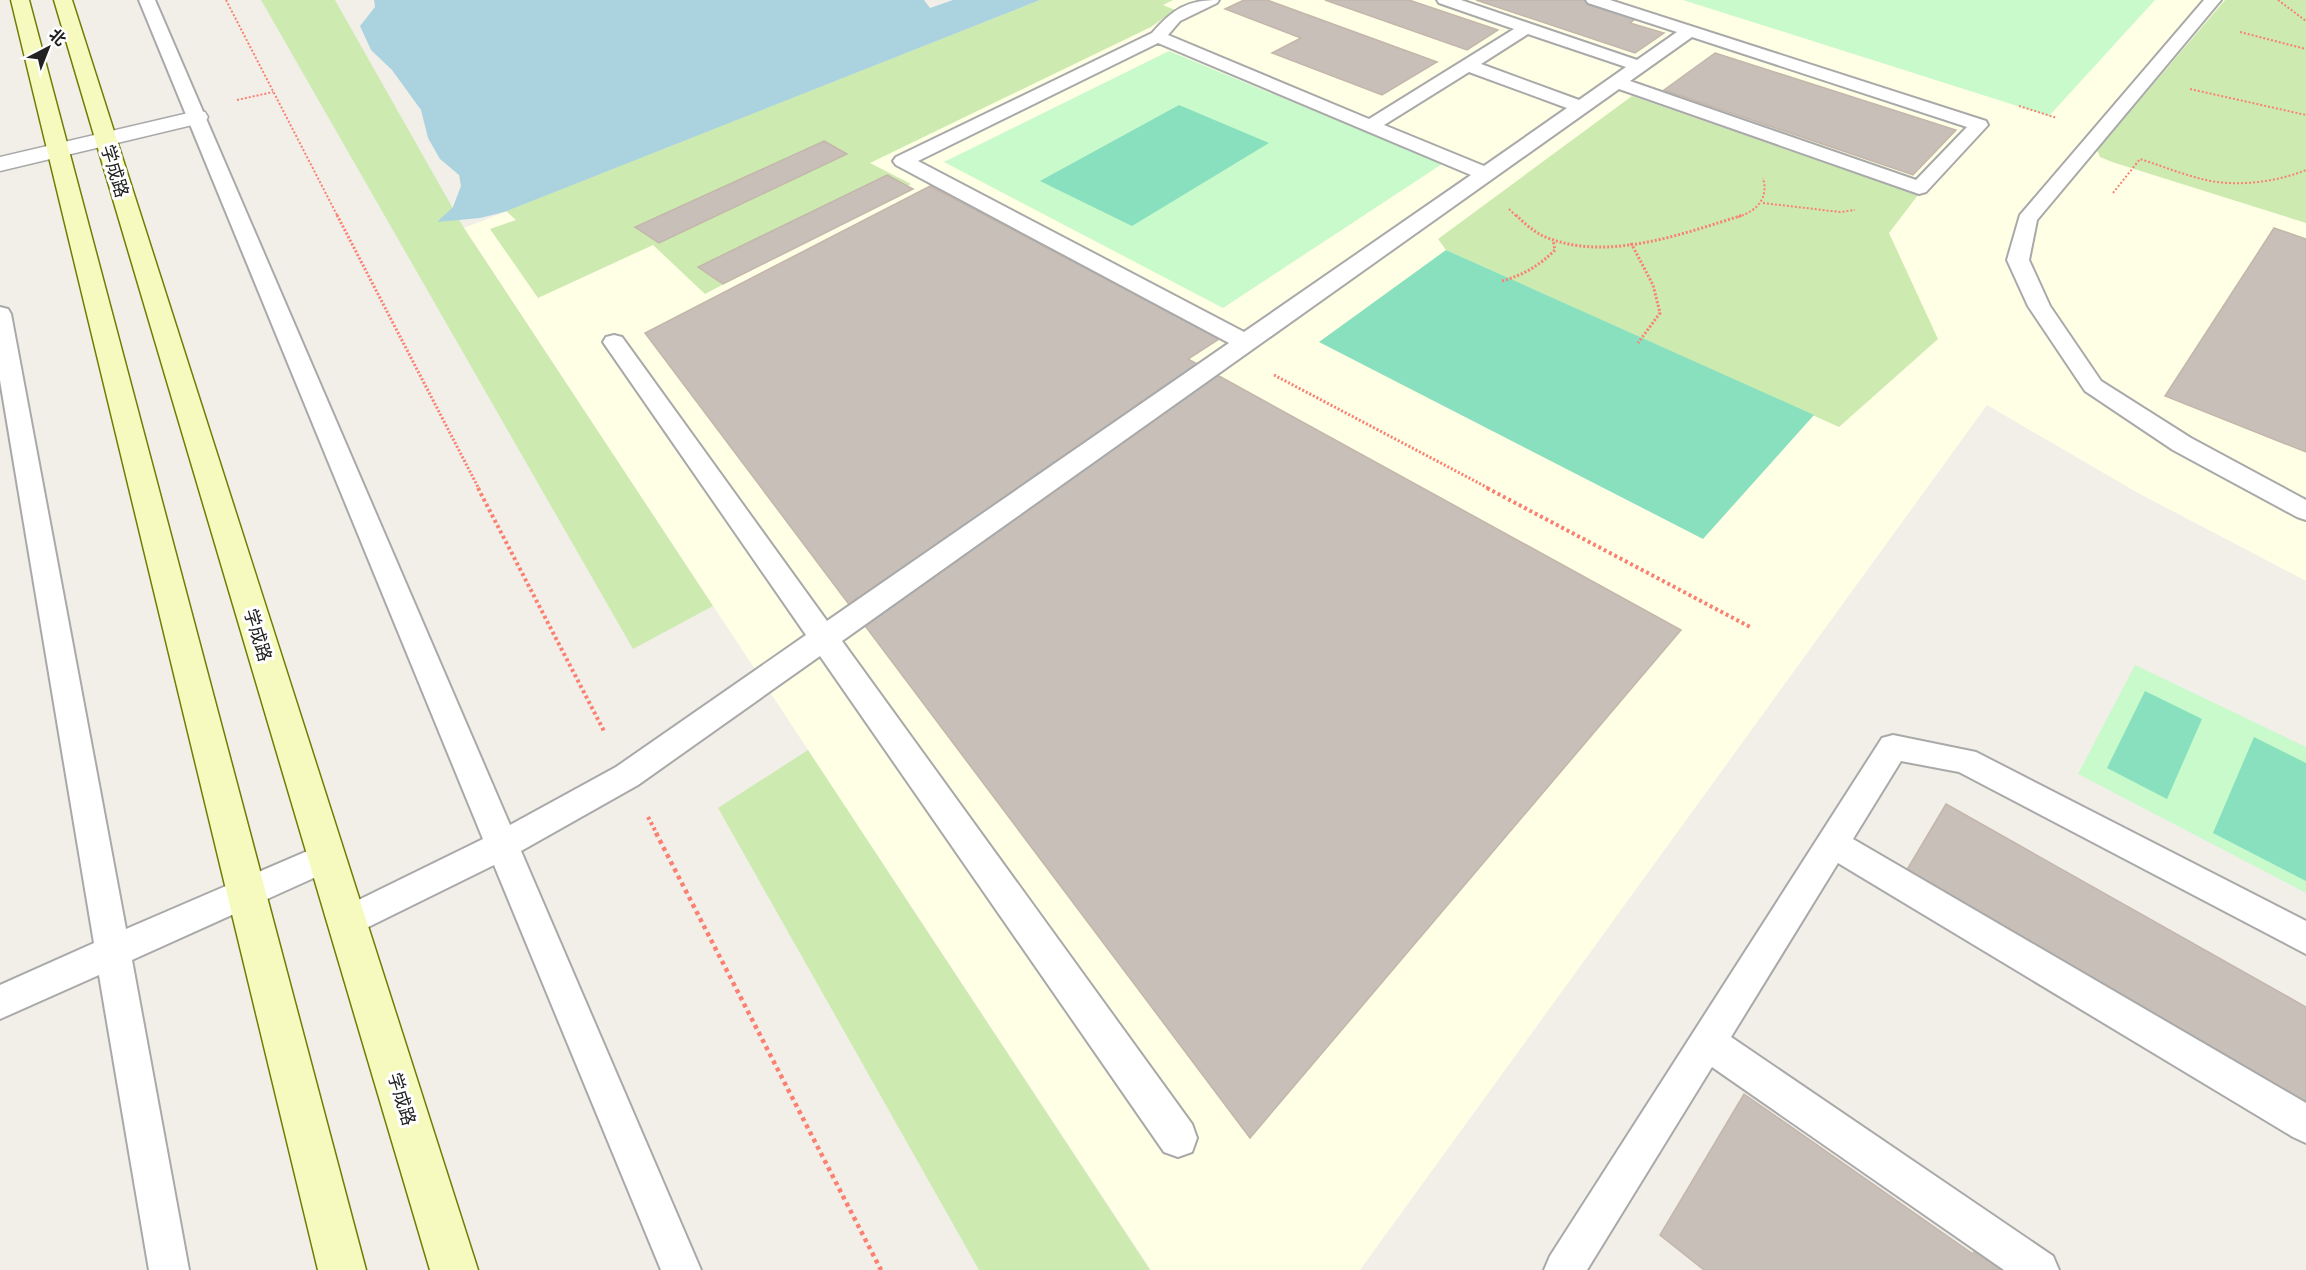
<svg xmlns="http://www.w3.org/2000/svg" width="2306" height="1270" font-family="'Space Grotesk','Noto Sans SC',sans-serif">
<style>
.education{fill:#ffffe5}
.grass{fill:#cdebb0}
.park{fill:#c8facc}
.pitch{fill:#88e0be}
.water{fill:#aad3df}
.building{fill:#c7bfb8;stroke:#c4b6ab;stroke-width:1.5}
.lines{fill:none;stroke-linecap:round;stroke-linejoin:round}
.service-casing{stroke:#a9a9a9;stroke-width:4}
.minor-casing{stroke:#a9a9a9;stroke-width:3}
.secondary-casing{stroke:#707d05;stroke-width:3}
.path-far3{stroke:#fa8072;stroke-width:2;stroke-dasharray:2 2;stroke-linecap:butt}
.path-far2{stroke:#fa8072;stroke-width:3;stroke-dasharray:2 2;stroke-linecap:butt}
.path-far1{stroke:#fa8072;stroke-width:4;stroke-dasharray:3 3;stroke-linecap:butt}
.path{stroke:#fa8072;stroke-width:4.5;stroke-dasharray:4 4;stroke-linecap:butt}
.service{fill:#fff;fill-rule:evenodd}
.minor{fill:#fff;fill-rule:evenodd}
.secondary{fill:#f7fabf;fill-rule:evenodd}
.labels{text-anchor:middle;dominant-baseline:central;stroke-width:6;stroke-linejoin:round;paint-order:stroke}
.street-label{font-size:18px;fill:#222;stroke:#fff}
</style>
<rect width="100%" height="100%" fill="#f2efe9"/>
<!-- education -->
<path class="education" d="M1044,0H2306V581L2138,493L1987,405L1360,1270H1151L464,228Z"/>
<!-- grass -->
<path class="grass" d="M261,0H335L464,228L713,606L633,649Z
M1040,0H1173L1163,5L1175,10L1151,27L870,163L911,184L705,294L653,245L538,298L490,229L516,220L506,211Z
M2225,0H2306V223L2112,162L2100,157L2097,150Z
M1632,96L1918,195L1889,233L1938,339L1839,427L1446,250L1438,239Z
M808,750L1150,1270H979L718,808Z"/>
<!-- park -->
<path class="park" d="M1683,0H2155L2049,116Z
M1169,51L1442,164L1223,308L944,162Z
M2135,665L2306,747V893L2078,774Z"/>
<!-- pitch -->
<path class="pitch" d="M1179,105L1269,143L1132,226L1040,181Z
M1446,250L1814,415L1703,539L1319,342Z
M2145,691L2202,719L2167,799L2107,768Z
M2254,737L2306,763V881L2213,833Z"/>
<!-- water -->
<path class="water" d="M374,0H924L930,8L953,0H1040L504,212L480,218L437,222L453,207L461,186L459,175L440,159L428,138L421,110L392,70L371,50L360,26L375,7Z"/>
<!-- building -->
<path class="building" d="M1244,0H1267L1437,62L1382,95L1272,53L1301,38L1225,9Z
M1325,0H1409L1498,30L1467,50Z
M1476,0H1586L1638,17L1630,23L1664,33L1635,53Z
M1715,53L1956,130L1913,175L1664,90Z
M824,141L847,154L659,243L635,227Z
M887,175L913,189L723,284L698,267Z
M930,186L1219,339L1188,359L1681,630L1250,1138L645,333Z
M2274,228L2306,239V452L2165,396Z
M1946,804L2306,1007V1112L1905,873Z
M1744,1094L1973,1254L1982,1235L2032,1270H1704L1660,1235Z"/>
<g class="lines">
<defs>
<path id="service" d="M139,0H155L510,825L616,767L806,635L603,342L606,337L614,335L622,337L827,621L1229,343L896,165L893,161L896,157L1152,33C1173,9 1187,0 1219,0L1217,3L1180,21L1168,35L1369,119L1514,29L1439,3L1437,0H1461L1637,60L1677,32L1588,3L1586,0H1610L1986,121L1988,125L1926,192L1919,194L1619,89L842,641L1192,1124L1197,1138L1192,1152L1178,1157L1164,1152L820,656L638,785L521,851L701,1270H661L494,865L348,937L336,933L331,922L336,911L483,839ZM1528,34L1626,67L1579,100L1481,64ZM1692,37L1967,127L1916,180L1630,81ZM1158,43L1471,175L1244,332L918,161ZM1469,72L1567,108L1484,166L1384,125Z
M2204,0H2221L2037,220L2029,260L2050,306L2101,381L2191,438L2306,500V520L2297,517L2173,450L2085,391L2028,306L2007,260L2020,215Z
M0,307L8,309L11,314L126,929L326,843L338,847L342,857L338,867L132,960L189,1270H149L99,975L0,1019V985L94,943L0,380Z
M1893,735L1976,752L2306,921V954L1959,772L1901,761L1853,839L2306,1103V1143L2293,1137L1838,863L1731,1037L2053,1256L2059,1270H2004L1712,1067L1587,1270H1544L1550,1256L1882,738Z"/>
<path id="minor" d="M197,111L205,112L208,117L205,122L0,171V157Z"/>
<path id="secondary" d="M11,0H29L366,1270H318Z
M54,0H72L478,1270H430Z"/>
</defs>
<!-- service casing -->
<use href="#service" class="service-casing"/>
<!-- minor casing -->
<use href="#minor" class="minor-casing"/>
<!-- secondary casing -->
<use href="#secondary" class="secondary-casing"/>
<!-- path-far3 -->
<path class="path-far3" d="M226,0L338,217
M2278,0L2306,21
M2240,32L2306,49
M2190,89L2306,115
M237,100L273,92
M2019,106L2057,118
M2113,193L2140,159C2162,166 2184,175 2206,180C2237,187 2277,182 2306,170
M1763,203L1840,212L1855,210
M1509,209L1517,217
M1738,217C1757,211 1769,198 1763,178"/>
<!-- path-far2 -->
<path class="path-far2" d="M337,215L479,489
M1516,215C1523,222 1532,230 1541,235C1603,264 1682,234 1743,215
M1631,243L1653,285L1660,313L1638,343
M1502,281C1523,275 1539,266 1555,250L1553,240
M1274,375L1490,489"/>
<!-- path-far1 -->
<path class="path-far1" d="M478,488L605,733
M1487,488L1752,628
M648,817L657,834"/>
<!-- path -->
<path class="path" d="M656,833L881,1270"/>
<!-- service -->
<use href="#service" class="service"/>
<!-- minor -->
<use href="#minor" class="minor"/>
<!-- secondary -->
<use href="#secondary" class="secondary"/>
</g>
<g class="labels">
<!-- street labels -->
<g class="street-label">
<text transform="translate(115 171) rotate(73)">学成路</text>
<text transform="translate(258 635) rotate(73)">学成路</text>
<text transform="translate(402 1099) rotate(73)">学成路</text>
</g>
</g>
<!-- north arrow -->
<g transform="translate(48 48) rotate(42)" stroke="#ffffff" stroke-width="4.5" paint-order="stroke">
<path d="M0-4.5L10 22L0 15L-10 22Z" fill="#222222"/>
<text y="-9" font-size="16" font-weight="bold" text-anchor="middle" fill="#222222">北</text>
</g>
</svg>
